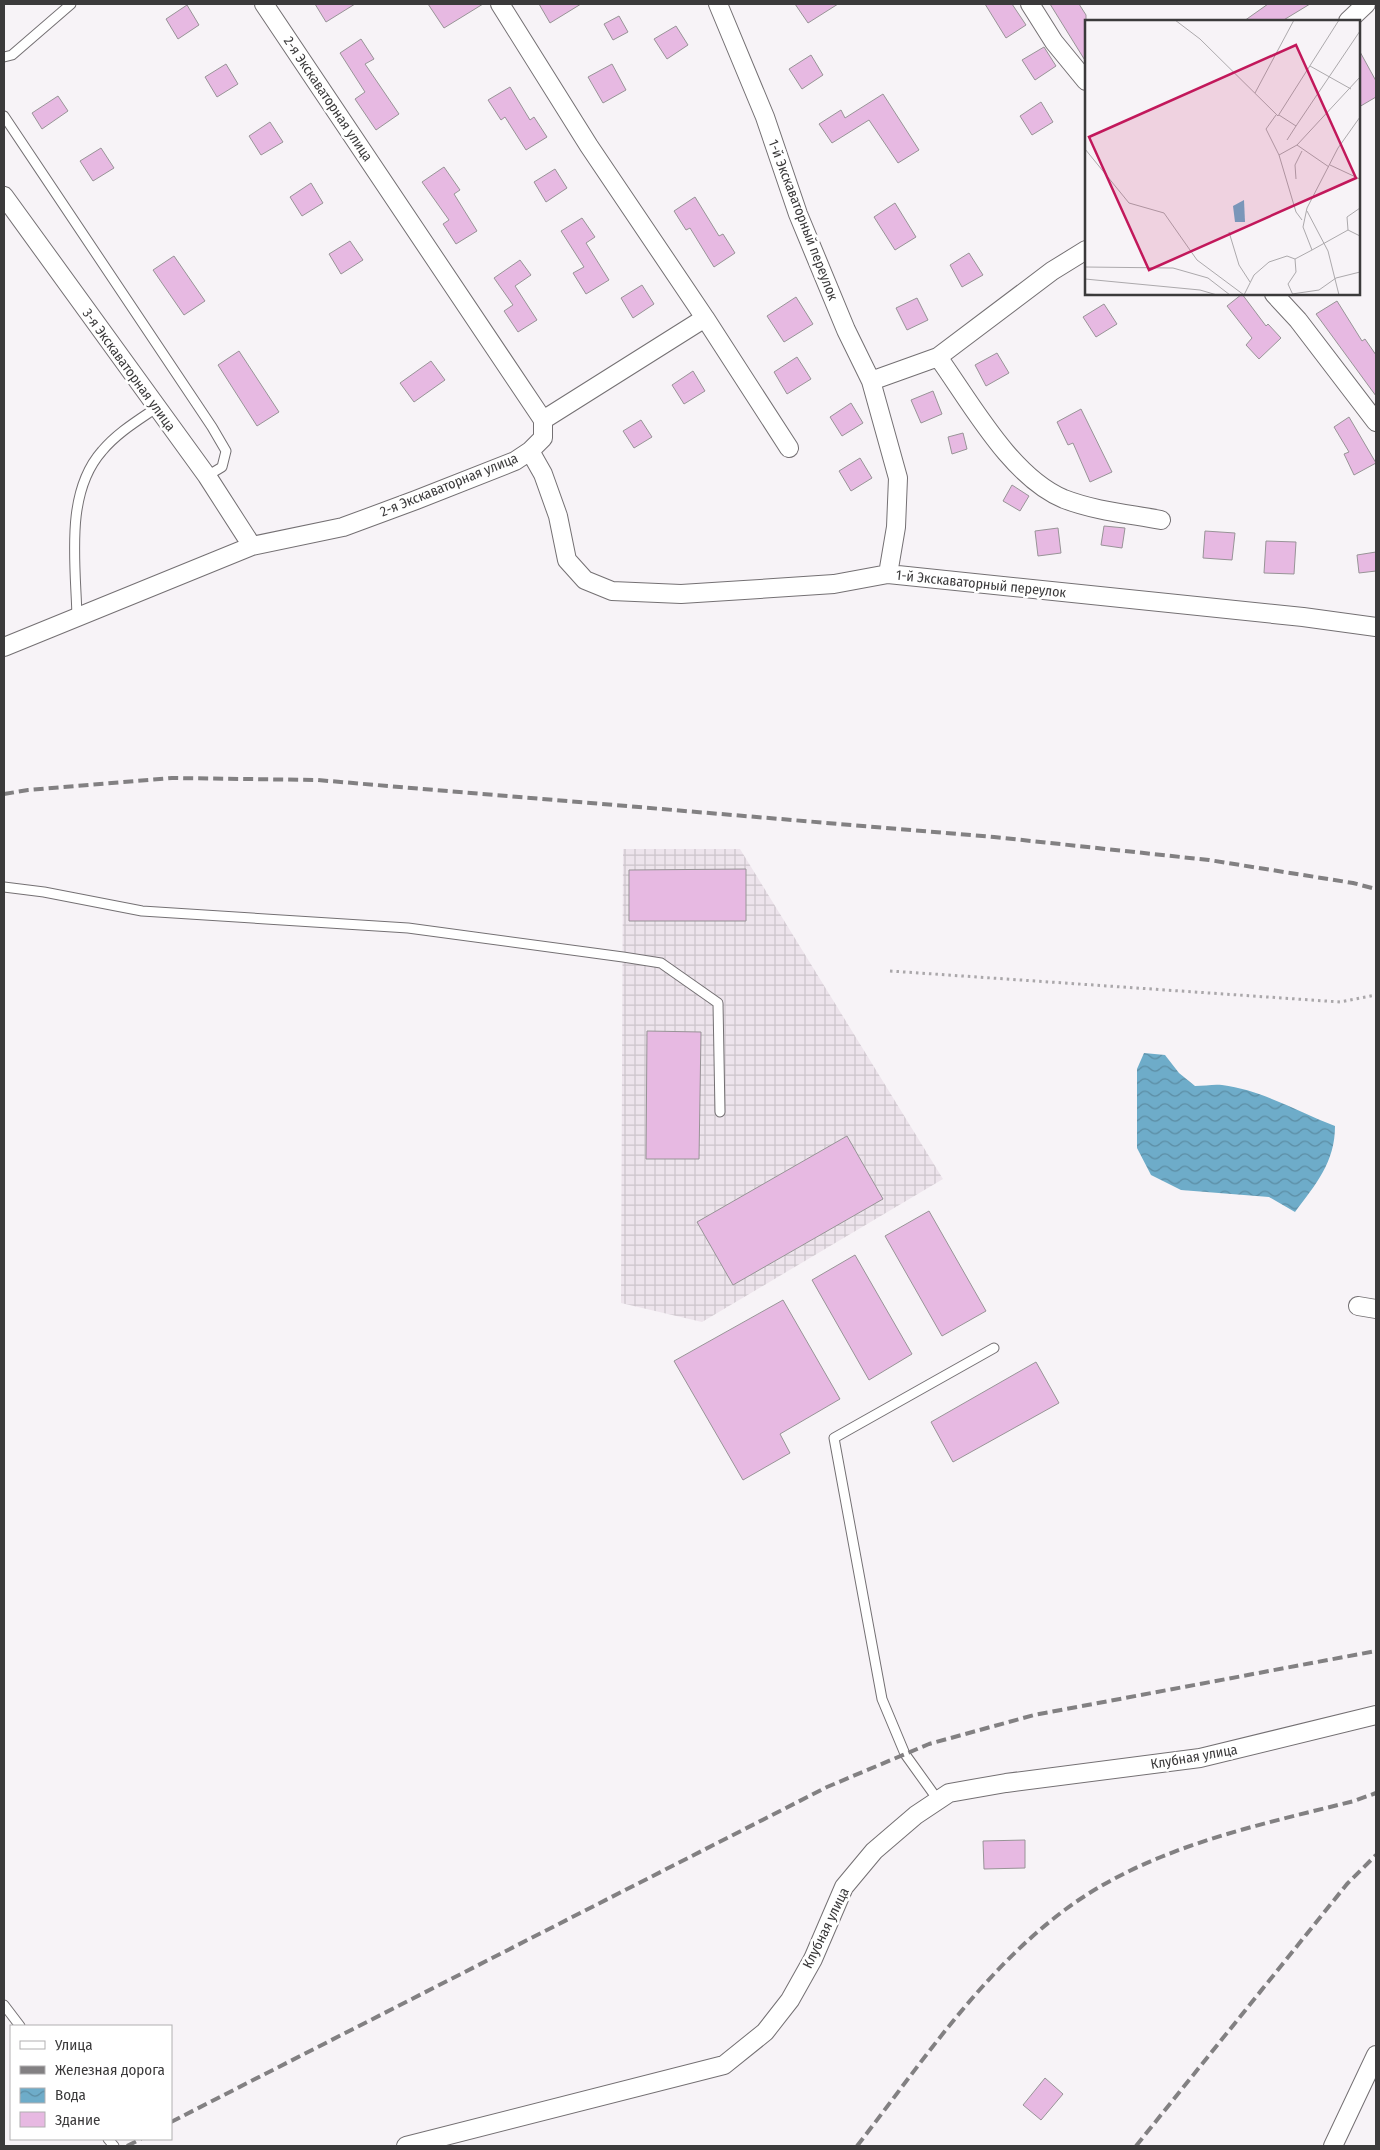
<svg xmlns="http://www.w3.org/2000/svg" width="1380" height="2150" font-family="'Fira Sans Condensed',sans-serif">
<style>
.industrial{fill:url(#industrial-grid)}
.water{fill:url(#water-waves)}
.building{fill:#e7b9e2;stroke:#989497}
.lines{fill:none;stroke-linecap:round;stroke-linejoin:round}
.service-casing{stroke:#747073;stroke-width:11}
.minor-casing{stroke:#747073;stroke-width:20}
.path{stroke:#aaa7aa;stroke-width:3;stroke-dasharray:2.5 4;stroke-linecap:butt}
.service{stroke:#fff;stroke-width:9}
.minor{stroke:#fff;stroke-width:18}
.rail{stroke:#828082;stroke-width:4;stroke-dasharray:10 5;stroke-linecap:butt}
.labels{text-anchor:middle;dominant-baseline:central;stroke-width:5;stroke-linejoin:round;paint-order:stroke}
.street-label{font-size:14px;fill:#3b3a3b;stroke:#fff}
.inset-road{fill:none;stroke:#aca9ac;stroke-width:1}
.view{fill:#c2185b;fill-opacity:0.15;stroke:#c2185b;stroke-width:2.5}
.inset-edge{fill:none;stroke:#3b3a3b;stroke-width:2.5}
</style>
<defs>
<pattern id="industrial-grid" width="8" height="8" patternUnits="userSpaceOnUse" patternTransform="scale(1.25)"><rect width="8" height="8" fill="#ede4ec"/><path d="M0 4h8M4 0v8" fill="none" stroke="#ccc4cb"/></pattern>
<pattern id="water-waves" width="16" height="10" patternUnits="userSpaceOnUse" patternTransform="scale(1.25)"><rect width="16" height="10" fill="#6eacc9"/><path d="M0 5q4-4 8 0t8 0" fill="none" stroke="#5c8da4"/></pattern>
</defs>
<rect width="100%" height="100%" fill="#f7f3f7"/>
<!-- industrial -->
<path class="industrial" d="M623,849H740L943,1179L702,1322L621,1303Z"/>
<!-- water -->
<path class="water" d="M1144,1053L1165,1055L1179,1073L1195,1086C1204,1086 1214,1084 1222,1085C1262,1090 1298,1112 1335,1126C1335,1162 1316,1184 1295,1212L1269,1197L1181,1190L1151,1175L1137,1148V1069Z"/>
<!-- building -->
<path class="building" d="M315,4H355L326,22Z
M428,4H483L444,28Z
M539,4H581L550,23Z
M795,4H838L808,23Z
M985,4H1012L1026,25L1006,38Z
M1050,4H1079L1086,15V62Z
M1268,4H1310L1282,21H1244Z
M187,5L199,25L178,39L166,19Z
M619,16L628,32L613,40L604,24Z
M676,26L688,45L667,59L654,39Z
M361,39L374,59L365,64L399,114L376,130L355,99L365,92L340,53Z
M1044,47L1056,66L1035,80L1022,60Z
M1359,50L1376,81V97L1359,107Z
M811,55L823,75L802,89L789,69Z
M226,64L238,84L217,97L205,77Z
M612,64L626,90L603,103L588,77Z
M510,87L530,120L534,117L547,137L526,150L505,117L501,120L488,100Z
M883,94L919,150L898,163L869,120L832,143L819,124L841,110L845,118Z
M58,96L68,111L42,129L32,113Z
M1041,102L1053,122L1032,135L1020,116Z
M270,122L283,142L261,155L249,136Z
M101,148L114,168L93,181L80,161Z
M444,167L460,190L454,194L477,231L456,244L443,224L449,220L422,182Z
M555,169L567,188L546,202L534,182Z
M311,183L323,203L302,216L290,197Z
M695,197L719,236L723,234L735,253L714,267L690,228L686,230L674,211Z
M895,203L916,237L895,250L874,217Z
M582,218L595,237L586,243L609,280L586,294L573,273L584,267L561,231Z
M350,241L363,260L341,274L329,254Z
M969,253L983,275L962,287L950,265Z
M174,256L205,301L184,315L153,270Z
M520,260L531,275L515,286L537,320L518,332L504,311L513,305L494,278Z
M642,285L654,304L633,318L621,298Z
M1242,294L1266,326L1268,324L1281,338L1259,359L1246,345L1252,338L1227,306Z
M796,297L813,324L784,342L767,316Z
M917,298L928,320L907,330L896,308Z
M1337,301L1362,341L1365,339L1376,355V396L1316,314Z
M1104,304L1117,324L1096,337L1083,317Z
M239,351L279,412L257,426L218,365Z
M997,353L1009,373L986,386L975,365Z
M797,357L811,379L787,394L774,372Z
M431,361L445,380L414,402L400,383Z
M693,371L705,391L684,404L672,385Z
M933,391L942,414L921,423L911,400Z
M851,403L863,423L842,436L830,417Z
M1081,409L1112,472L1090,482L1073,443L1068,445L1057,422Z
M1349,417L1376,463L1354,475L1344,454L1349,452L1334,427Z
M641,420L652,437L634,448L623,431Z
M963,433L967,449L952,454L948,437Z
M860,458L872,478L851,491L839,471Z
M1012,485L1029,496L1020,511L1003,501Z
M1104,526L1125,528L1122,548L1101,545Z
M1058,528L1061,553L1038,556L1035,531Z
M1205,531L1235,533L1232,560L1203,558Z
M1266,541L1296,542L1294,574L1264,573Z
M1376,552V571L1359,573L1357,555Z
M746,869V921H629V870Z
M647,1031L701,1032L699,1159H646Z
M847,1136L883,1199L733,1285L697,1222Z
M929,1211L986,1311L942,1336L885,1236Z
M855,1255L912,1354L869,1380L812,1280Z
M783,1300L840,1399L780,1434L790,1453L743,1480L674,1361Z
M1036,1362L1059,1403L953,1462L931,1422Z
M1025,1840V1868L984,1869L983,1841Z
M1045,2078L1063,2094L1041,2120L1023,2105Z"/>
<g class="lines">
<defs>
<path id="service" d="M4,57L12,55L71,4
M4,116L212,427L226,451L222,467L207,476
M77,618C76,565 64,494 102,451C117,433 137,421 156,408
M4,887L44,892L142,911L408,928L623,957L661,963L718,1003L720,1112
M938,1800L905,1754L882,1699L834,1438L994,1348
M4,2005L20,2026
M108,2139L114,2146"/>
<path id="minor" d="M500,4L589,146L705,318
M718,4L765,117L798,214L846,330L871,381L898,478L896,527L888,574L1303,617L1376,627
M1030,4L1054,42L1086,81
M1348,21L1366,4
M4,196L207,476L252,546
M1274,294L1298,320L1376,422
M938,357C971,403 1011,477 1064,499C1095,511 1129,514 1161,520
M871,381L938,357L1052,271L1086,250
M543,420L705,318L789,448
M530,451L543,474L558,516L567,560L585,580L612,591L681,594L744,590L834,584L888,574
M4,647L252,546L343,527L416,500L515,461L530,451L543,438V420L264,4
M1358,1306L1376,1309
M406,2146L724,2065L765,2032L790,2000L813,1959L844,1887L874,1851L916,1815L949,1793L1006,1783L1200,1758L1376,1715
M1333,2146L1376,2055"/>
</defs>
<!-- service casing -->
<use href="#service" class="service-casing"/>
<!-- minor casing -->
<use href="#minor" class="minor-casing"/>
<!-- path -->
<path class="path" d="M890,971L1340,1002L1376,995"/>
<!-- service -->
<use href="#service" class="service"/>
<!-- minor -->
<use href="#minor" class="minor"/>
<!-- rail -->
<path class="rail" d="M4,794L28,790L172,778L317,780L994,837L1209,860L1353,883L1376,889
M171,2122L827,1787L929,1744L1034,1715L1376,1651
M127,2146L141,2139
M857,2146C921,2064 981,1972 1066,1909C1150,1847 1255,1826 1354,1801L1376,1793
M1136,2146L1347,1884L1376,1855"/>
</g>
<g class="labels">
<!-- street labels -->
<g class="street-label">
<text transform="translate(328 99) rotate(56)">2-я Экскаваторная улица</text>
<text transform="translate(803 220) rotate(69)">1-й Экскаваторный переулок</text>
<text transform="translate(129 370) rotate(54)">3-я Экскаваторная улица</text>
<text transform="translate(449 485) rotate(-22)">2-я Экскаваторная улица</text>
<text transform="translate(981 584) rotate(6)">1-й Экскаваторный переулок</text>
<text transform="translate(1194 1757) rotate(-10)">Клубная улица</text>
<text transform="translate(826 1928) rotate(-64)">Клубная улица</text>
</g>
</g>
<!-- overview -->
<g transform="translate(1085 20)">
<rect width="275" height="275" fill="#f7f3f7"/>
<path d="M159,180L160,202H150L148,186Z" fill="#6eacc9"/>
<path class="inset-road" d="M90,0L115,19L193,96L254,0M225,46L266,69M170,73L209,0M191,95L181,109L194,135M194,95L211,106L202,120M211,106L275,11M212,125L244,147M0,129L44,183L79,193L112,240L159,275M245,145L275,159M211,159L210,145L217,131M222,191L243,231L254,275M217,200L211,192L194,135L212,125L275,57M263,210L262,197L275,188M144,212L154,245L165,262M227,230L263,210L275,216M0,247L88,248L123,258L145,275M0,259L115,270L132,275M0,274L18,275M207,274L234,270L251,258L275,252M159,275L169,255L184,242L202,236L210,239M208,275L203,264L211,252L210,239L227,230L218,207L222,188L253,128L275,97"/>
<path class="view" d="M211,25L271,158L64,250L4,117Z"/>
<rect width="275" height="275" class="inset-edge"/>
</g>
<!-- border -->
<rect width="1380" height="2150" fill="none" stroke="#3b3a3b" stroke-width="10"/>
<!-- legend -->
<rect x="10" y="2025" width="162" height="115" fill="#ffffff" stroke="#b1b0b1"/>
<rect x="20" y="2041" width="25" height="8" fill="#ffffff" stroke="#b1b0b1"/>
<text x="55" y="2050" font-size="15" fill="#3b3a3b">Улица</text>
<rect x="20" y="2066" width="25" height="8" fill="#828082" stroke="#b1b0b1"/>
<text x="55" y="2075" font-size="15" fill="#3b3a3b">Железная дорога</text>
<rect x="20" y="2088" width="25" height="15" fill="url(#water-waves)" stroke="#b1b0b1"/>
<text x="55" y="2100" font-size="15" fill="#3b3a3b">Вода</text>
<rect x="20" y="2112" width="25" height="15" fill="#e7b9e2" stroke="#b1b0b1"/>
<text x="55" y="2125" font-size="15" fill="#3b3a3b">Здание</text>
</svg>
